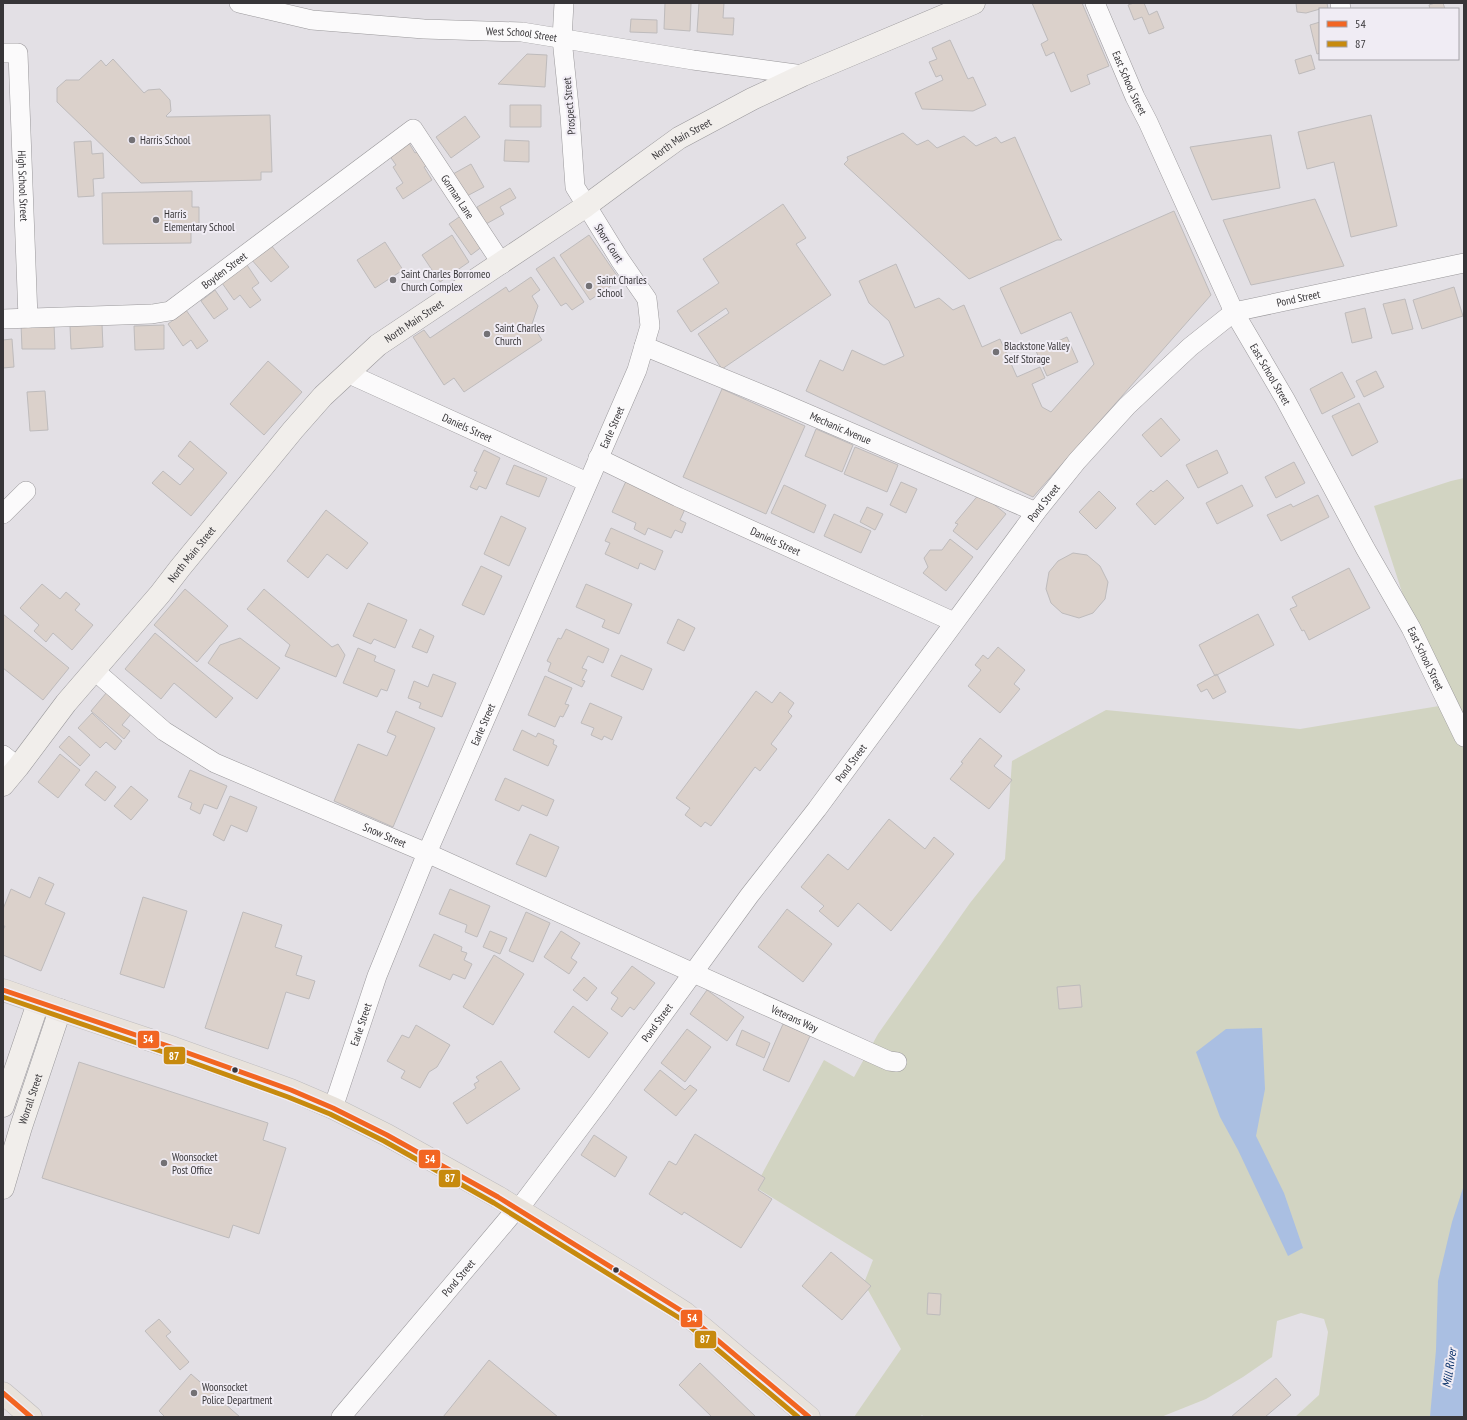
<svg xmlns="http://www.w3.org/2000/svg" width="1467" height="1420" font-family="'PT Sans Narrow',sans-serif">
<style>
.green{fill:#d2d4c2}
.water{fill:#aabfe2}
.building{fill:#dbd1cb;stroke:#bebbbc}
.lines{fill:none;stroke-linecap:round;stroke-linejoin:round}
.street-casing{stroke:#9a989b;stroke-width:20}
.secondary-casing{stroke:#9a989b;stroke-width:23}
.primary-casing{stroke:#bebcbf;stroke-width:23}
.street{stroke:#fbfafb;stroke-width:19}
.secondary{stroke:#f1eeeb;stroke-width:22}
.primary{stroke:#e8e2db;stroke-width:22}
.bus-1-casing{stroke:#f0ecf4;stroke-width:8}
.bus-2-casing{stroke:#f0ecf4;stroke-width:8}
.bus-1{stroke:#f26522;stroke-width:5}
.bus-2{stroke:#c78a0e;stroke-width:5}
.poi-dot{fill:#737175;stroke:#f0ecf4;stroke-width:1.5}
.bus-dot{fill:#373538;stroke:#f0ecf4;stroke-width:1.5}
.labels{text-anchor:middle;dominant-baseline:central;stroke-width:4;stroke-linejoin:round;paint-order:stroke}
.street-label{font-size:11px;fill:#373538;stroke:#f0ecf4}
.poi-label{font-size:11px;fill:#373538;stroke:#f0ecf4;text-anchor:start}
.water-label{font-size:12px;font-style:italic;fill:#0c336b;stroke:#f0ecf4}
.line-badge{stroke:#f0ecf4;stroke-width:1.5}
.badge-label{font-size:11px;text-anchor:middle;font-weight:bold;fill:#fff}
</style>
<rect width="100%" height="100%" fill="#e3e0e5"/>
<!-- green -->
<path class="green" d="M1464,478V1417H1295L1319,1395L1328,1332L1324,1319L1301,1313L1277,1321L1272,1357L1243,1377L1206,1399L1161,1417H924L922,1415L920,1417H854L901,1349L864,1283L873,1260L755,1187L824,1060L854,1077L878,1034L970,903L1005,859L1012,761L1106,710L1300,729L1439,706L1374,506L1451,481Z"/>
<!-- water -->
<path class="water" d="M1262,1028L1265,1089L1256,1136L1284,1193L1303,1248L1288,1256L1238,1150L1220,1117L1196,1052L1226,1029Z
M1464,1185V1417H1430L1436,1350L1438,1281L1452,1222Z"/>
<!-- building -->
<path class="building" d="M665,3H691L690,31L664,29Z
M699,3H724L723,18H734L733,35L697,32Z
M1032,3H1082L1109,66L1087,75L1090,84L1071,92L1054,52L1046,56L1041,44L1048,40Z
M1134,3H1144L1149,15L1157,11L1164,28L1149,34L1142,17L1134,20L1128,5Z
M1296,3H1327L1328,9H1320L1306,13L1297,12Z
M1435,3H1443L1445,9H1430L1429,5Z
M631,19L657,20V33L630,32Z
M1320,22V53L1317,54L1310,25Z
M950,40L968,79L973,77L986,105L973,111L922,109L915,93L943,80L941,75L936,77L929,62L937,59L932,48Z
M527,54L547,55L545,87L498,84Z
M1311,55L1315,69L1299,74L1295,60Z
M113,59L144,93L148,90L160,89L170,100L171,111L166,116L167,117L270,115L272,172H261V180L141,183L57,102V88L66,80H79L101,60L106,66Z
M510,105H541V127H510Z
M1371,115L1397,226L1351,237L1334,162L1307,169L1298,132Z
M465,116L480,137L451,158L436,137Z
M903,133L917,145L928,140L937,148L964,136L976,146L996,137L1001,143L1015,137L1059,237L1062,240H1057L969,279L844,164L848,160L847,157Z
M1271,135L1280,188L1212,200L1190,147Z
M505,140L529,141V162L504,161Z
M91,141L92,154L103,153L104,178L93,179L94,196L78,197L74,142Z
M409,143L415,153L421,150L430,164L424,167L432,180L403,199L396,188L403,183L393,167L396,165L389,155Z
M471,164L484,187L465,197L453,174Z
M510,188L516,198L500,207L504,214L486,224L477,207Z
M192,191V207H199V224H191V243L103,244L102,193Z
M1315,199L1344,266L1251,285L1223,220Z
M783,204L806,238L796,244L831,295L722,369L698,334L729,313L726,308L691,332L677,311L719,283L703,259Z
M1174,211L1211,295L1033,497L806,391L820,360L843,371L852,350L884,365L904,356L889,321L869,303L859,281L896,264L915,308L939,298L953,310L964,305L982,347L1000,339L1017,377L1040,367L1045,378L1032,384L1042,407L1051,412L1094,364L1071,312L1021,334L1000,288Z
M462,215L483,246L471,255L449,224Z
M452,235L469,262L440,282L422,255Z
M589,235L620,280L590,300L560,255Z
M385,242L403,270L375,288L357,260Z
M270,244L289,267L271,282L251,259Z
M554,257L584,302L572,310L566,303L561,306L536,269Z
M247,265L259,283L252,288L261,300L250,308L240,295L234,300L222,283Z
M531,277L540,290L532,296L538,306L532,324L542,340L464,392L454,378L444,385L413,337L424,330L430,338L506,287L509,292Z
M1454,287L1463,316L1422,329L1413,300Z
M215,290L228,309L214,319L201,301Z
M1405,299L1413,329L1392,334L1383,304Z
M1365,308L1372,338L1352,343L1345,313Z
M186,310L208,341L197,349L191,340L183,346L168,324Z
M21,324H54L55,349H22Z
M102,324L103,347L71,349L70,326Z
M164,325V349L135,350L134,326Z
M1067,337L1078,362L1047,376L1036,351Z
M12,339L14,367L3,368V340Z
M268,361L302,392L264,435L230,404Z
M1376,371L1384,387L1364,397L1356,381Z
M1342,372L1355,397L1322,414L1310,389Z
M722,389L805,426L766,514L683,477Z
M45,391L48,430L30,431L27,392Z
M1359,403L1378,442L1352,456L1332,416Z
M1161,418L1180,440L1161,457L1142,435Z
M816,429L853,445L842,472L805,456Z
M190,441L227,473L191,516L152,483L163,471L180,485L194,469L178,456Z
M855,447L898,465L887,492L844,474Z
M484,450L500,458L486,489L479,486L477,490L470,487L477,472L474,471Z
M1217,450L1228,473L1198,488L1186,465Z
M1294,462L1305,483L1276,498L1265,477Z
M514,465L547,478L539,497L506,484Z
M627,479L686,507L680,520L686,523L682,533L675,530L671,538L648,528L645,535L634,529L636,523L612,512Z
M1167,480L1184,498L1155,525L1136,504L1151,490L1153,492Z
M901,482L917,489L906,513L890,505Z
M784,485L826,505L814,533L771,513Z
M1242,485L1253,506L1217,524L1206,503Z
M1099,491L1116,508L1096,529L1079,512Z
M980,493L1006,514L977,550L953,531L958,524L955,523Z
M1318,495L1329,517L1281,541L1267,515L1291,504L1293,507Z
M867,507L883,514L875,530L860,522Z
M326,510L368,543L347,569L327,554L308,578L287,561Z
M834,514L871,531L861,553L824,536Z
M501,516L526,528L509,566L484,554Z
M611,528L663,551L655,570L640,563L638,569L605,554L610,543L605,541Z
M950,539L973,557L946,591L923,573L928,567L924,558L930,550H942Z
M1073,553L1087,555L1100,566L1108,582L1105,599L1093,613L1079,618L1062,613L1051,603L1046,589L1049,572L1058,561Z
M481,566L502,576L484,615L462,605Z
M1349,568L1370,608L1309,640L1304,630L1302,631L1290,609L1297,606L1292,597Z
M42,584L60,599L66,592L80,604L75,610L93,625L72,650L53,633L46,642L34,631L39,625L20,608Z
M586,584L632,604L619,634L602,627L605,620L576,607Z
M185,589L228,626L197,662L154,625Z
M264,589L332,647L338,644L345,655L336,677L285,656L290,645L247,609Z
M368,603L407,620L395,648L374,639L371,644L353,636Z
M3,614L69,668L43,700L3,668Z
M1258,614L1274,645L1215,676L1199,645Z
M678,619L695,628L684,651L667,643Z
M420,629L434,636L427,653L412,647Z
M566,629L609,649L603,663L588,656L582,668L587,670L582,680L585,681L582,687L548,671L551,663L547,661L558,638L561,639Z
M155,633L233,698L216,718L174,683L161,699L125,669Z
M240,638L280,668L257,699L208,663L220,645Z
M998,647L1025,670L1014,684L1020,689L1000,713L968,686L981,670L975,665L983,655L988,659Z
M358,648L376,656L374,661L395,670L387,691L381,689L377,697L343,683Z
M621,655L652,669L643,690L611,676Z
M433,674L456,683L442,717L419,708L421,703L408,698L414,681L428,687Z
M1217,674L1226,692L1213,699L1207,689L1201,692L1197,685Z
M545,676L572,688L565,704L569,705L563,717L560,716L555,727L528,715Z
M756,691L772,703L780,692L794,703L788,712L792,716L771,744L777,749L760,771L755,767L711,826L705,822L701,827L685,815L690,808L676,798Z
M107,692L132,713L122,725L130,731L124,739L91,711Z
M590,703L622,717L612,740L604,736L602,740L591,735L594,728L581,723Z
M396,711L435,728L393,827L334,801L358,744L387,756L396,736L387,732Z
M92,713L122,741L115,750L106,742L100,748L78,728Z
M522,730L536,737L538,733L554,740L553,744L557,746L548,766L513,750Z
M69,736L90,755L80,766L59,747Z
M980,738L1002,756L994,766L1012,780L989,809L950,779L963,763L961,762Z
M60,754L80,770L58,798L38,782Z
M190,770L227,786L217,809L204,804L200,814L190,809L192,803L178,797Z
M96,771L116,787L105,801L85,785Z
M505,778L554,800L547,816L522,805L519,811L495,800Z
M131,786L148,800L131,820L114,806Z
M230,796L257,807L247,832L231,825L224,841L213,835Z
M889,819L925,849L934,837L954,854L891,931L858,903L838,927L819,911L824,906L801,887L828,854L848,870Z
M530,834L559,847L546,877L516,864Z
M39,877L54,884L45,904L65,913L41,971L3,955V930L5,926H3V909L11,889L30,898Z
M450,889L490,906L477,937L465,932L467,925L439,914Z
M143,897L187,911L164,988L120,974Z
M787,909L832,944L803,982L758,947Z
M243,912L282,925L275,947L302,956L296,975L315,981L309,999L286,992L268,1049L205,1028Z
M526,912L550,923L533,962L509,951Z
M490,931L507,938L500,954L483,947Z
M561,931L580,943L571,958L577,962L569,974L544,957Z
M434,934L462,947L461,951L467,953L464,960L472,964L465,979L453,974L450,980L419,966Z
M494,955L524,974L493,1025L463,1007Z
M632,966L655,983L634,1010L630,1007L622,1017L611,1009L618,998L611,993Z
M584,977L597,988L587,1001L573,990Z
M1080,985L1082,1007L1059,1009L1057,987Z
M707,990L744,1017L727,1041L690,1014Z
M573,1006L608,1033L589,1058L554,1032Z
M783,1024L810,1036L789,1082L763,1070Z
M416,1025L450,1045L437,1067L429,1072L420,1088L401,1078L405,1071L387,1061L402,1035L409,1038Z
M687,1029L711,1047L685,1082L661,1063Z
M742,1030L770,1043L764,1058L736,1045Z
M501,1061L520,1089L467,1124L453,1103L476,1088L474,1084L479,1081L476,1077Z
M79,1062L268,1123L263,1140L286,1148L259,1234L233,1225L229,1238L42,1178Z
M660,1070L685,1090L690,1085L697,1090L676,1116L644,1090Z
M695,1134L765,1178L758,1190L772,1199L741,1248L684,1212L682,1215L649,1194L669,1161L676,1165Z
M594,1135L627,1157L615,1177L581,1155Z
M831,1252L871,1286L842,1320L802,1286Z
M928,1293L941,1294L940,1315L927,1314Z
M159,1319L171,1332L166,1336L189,1362L180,1370L145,1331Z
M489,1360L558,1417H443Z
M700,1363L756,1417H712L679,1385Z
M191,1374L240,1417H165L159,1411Z
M1276,1378L1291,1395L1265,1417H1231Z"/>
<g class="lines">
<defs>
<g id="street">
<path id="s1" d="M239,3L312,20L424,29L522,32L693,60L803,75"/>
<path id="s2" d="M1095,3L1135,97L1148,122L1234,312L1285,399L1365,548L1411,628L1464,737"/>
<path d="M1340,3L1341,9"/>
<path id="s3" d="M3,53H18L28,318"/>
<path id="s4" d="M3,319L152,314L170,311L413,129L502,264"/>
<path id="s5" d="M644,346L773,399L1036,512"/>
<path id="s6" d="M347,373L587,482"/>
<path id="s7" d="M598,458L678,497L954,622"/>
<path d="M3,514L26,491"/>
<path id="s8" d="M95,671L164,731L215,763L427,853L889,1061L897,1062"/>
<path d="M3,755L18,767"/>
<path id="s9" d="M333,1108L377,976L427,853L637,370L650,326L647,299L620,260L575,187L570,116L562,39L564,3"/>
<path id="s10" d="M341,1417L513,1213L518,1210L600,1101L749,896L817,809L1036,512L1077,461L1127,406L1190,347L1234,312L1464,263"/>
</g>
<g id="secondary">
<path id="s11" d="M3,785L18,767L66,703L160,594L180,568L293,430L323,396L378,345L586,206L632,172L679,138L752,99L803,75L974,3"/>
<path d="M3,1106L38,1003"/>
<path id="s12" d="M3,1188L21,1127L60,1010"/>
</g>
<path id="primary" d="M3,990L60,1010L174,1048L291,1090L333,1108L387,1135L498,1197L635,1281L685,1313L809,1417
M3,1393L31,1417"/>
</defs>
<!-- street casing -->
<use href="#street" class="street-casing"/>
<!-- secondary casing -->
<use href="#secondary" class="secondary-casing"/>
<!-- primary casing -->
<use href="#primary" class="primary-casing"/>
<!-- street -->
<use href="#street" class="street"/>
<!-- secondary -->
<use href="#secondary" class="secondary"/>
<!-- primary -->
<use href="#primary" class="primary"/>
<defs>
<path id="bus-1" d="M3,990L174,1048L291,1090L333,1108L387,1135L498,1197L685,1313L809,1417
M3,1393L31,1417"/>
<path id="bus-2" d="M3,997L172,1055L288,1097L330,1114L384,1141L494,1203L681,1319L798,1417"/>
</defs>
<!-- bus-1 casing -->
<use href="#bus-1" class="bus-1-casing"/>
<!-- bus-2 casing -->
<use href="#bus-2" class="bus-2-casing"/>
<!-- bus-1 -->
<use href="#bus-1" class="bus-1"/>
<!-- bus-2 -->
<use href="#bus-2" class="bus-2"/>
</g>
<!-- markers -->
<g class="poi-dot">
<circle cx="132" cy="140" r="4"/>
<circle cx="156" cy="220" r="4"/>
<circle cx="393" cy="280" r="4"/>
<circle cx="589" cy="286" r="4"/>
<circle cx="487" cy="334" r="4"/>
<circle cx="996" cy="352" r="4"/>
<circle cx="164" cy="1163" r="4"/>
<circle cx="194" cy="1393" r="4"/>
</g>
<g class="bus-dot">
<circle cx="235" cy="1070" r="3.5"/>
<circle cx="616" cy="1270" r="3.5"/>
</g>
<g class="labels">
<!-- street labels -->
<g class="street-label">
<text stroke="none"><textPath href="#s1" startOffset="285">West School Street</textPath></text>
<text stroke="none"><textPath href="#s2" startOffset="87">East School Street</textPath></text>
<text transform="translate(569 106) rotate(-95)">Prospect Street</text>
<text stroke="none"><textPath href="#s11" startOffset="946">North Main Street</textPath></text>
<text stroke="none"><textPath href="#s3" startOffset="148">High School Street</textPath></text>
<text stroke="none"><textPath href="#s4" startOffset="552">Gorman Lane</textPath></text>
<text transform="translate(609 243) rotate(57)">Shorr Court</text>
<text stroke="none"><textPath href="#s4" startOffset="235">Boyden Street</textPath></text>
<text stroke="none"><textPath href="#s10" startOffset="1490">Pond Street</textPath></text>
<text stroke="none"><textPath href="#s11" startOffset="622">North Main Street</textPath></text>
<text stroke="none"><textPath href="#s2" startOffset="411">East School Street</textPath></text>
<text stroke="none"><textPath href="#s6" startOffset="132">Daniels Street</textPath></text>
<text stroke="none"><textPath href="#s9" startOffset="736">Earle Street</textPath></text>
<text stroke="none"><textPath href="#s5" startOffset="213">Mechanic Avenue</textPath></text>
<text stroke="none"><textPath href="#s10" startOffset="1154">Pond Street</textPath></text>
<text stroke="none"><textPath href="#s7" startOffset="196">Daniels Street</textPath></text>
<text stroke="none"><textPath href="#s11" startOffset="298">North Main Street</textPath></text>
<text stroke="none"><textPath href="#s2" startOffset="735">East School Street</textPath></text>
<text stroke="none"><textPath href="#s9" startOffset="412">Earle Street</textPath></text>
<text stroke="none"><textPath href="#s10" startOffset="830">Pond Street</textPath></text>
<text stroke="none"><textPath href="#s8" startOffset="336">Snow Street</textPath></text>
<text stroke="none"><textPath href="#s8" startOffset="785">Veterans Way</textPath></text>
<text stroke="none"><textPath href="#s10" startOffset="506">Pond Street</textPath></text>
<text stroke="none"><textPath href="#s9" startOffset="88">Earle Street</textPath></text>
<text stroke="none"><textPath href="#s12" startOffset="93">Worrall Street</textPath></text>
<text stroke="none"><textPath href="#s10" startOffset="182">Pond Street</textPath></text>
</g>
<!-- poi labels -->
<g class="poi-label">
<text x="140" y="140">Harris School</text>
<text x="164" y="214">Harris<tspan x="164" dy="13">Elementary School</tspan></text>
<text x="401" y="274">Saint Charles Borromeo<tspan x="401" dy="13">Church Complex</tspan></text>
<text x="597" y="280">Saint Charles<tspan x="597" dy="13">School</tspan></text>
<text x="495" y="328">Saint Charles<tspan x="495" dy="13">Church</tspan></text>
<text x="1004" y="346">Blackstone Valley<tspan x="1004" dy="13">Self Storage</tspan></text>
<text x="172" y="1157">Woonsocket<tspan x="172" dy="13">Post Office</tspan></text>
<text x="202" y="1387">Woonsocket<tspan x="202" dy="13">Police Department</tspan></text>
</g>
<!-- water labels -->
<g class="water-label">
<text transform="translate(1449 1368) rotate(-81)">Mill River</text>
</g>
</g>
<g class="line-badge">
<rect x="137" y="1030" width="23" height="19" rx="4" fill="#f26522"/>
<rect x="163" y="1046" width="23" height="19" rx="4" fill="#c78a0e"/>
<rect x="418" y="1149" width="23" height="20" rx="4" fill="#f26522"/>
<rect x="438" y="1169" width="23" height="19" rx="4" fill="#c78a0e"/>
<rect x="680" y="1309" width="23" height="19" rx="4" fill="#f26522"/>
<rect x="694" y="1330" width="23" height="19" rx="4" fill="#c78a0e"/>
</g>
<g class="badge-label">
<text x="148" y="1043">54</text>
<text x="174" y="1060">87</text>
<text x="430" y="1163">54</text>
<text x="450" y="1182">87</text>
<text x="692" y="1322">54</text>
<text x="705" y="1343">87</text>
</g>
<!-- border -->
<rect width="1467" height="1420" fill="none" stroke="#373538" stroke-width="8"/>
<!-- legend -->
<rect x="1319" y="8" width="140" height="52" fill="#f0ecf4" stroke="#a6a3a9"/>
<rect x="1327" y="21" width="20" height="6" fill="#f26522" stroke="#a6a3a9"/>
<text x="1355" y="28" font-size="12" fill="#373538">54</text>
<rect x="1327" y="41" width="20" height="6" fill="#c78a0e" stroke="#a6a3a9"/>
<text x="1355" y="48" font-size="12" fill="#373538">87</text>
</svg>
